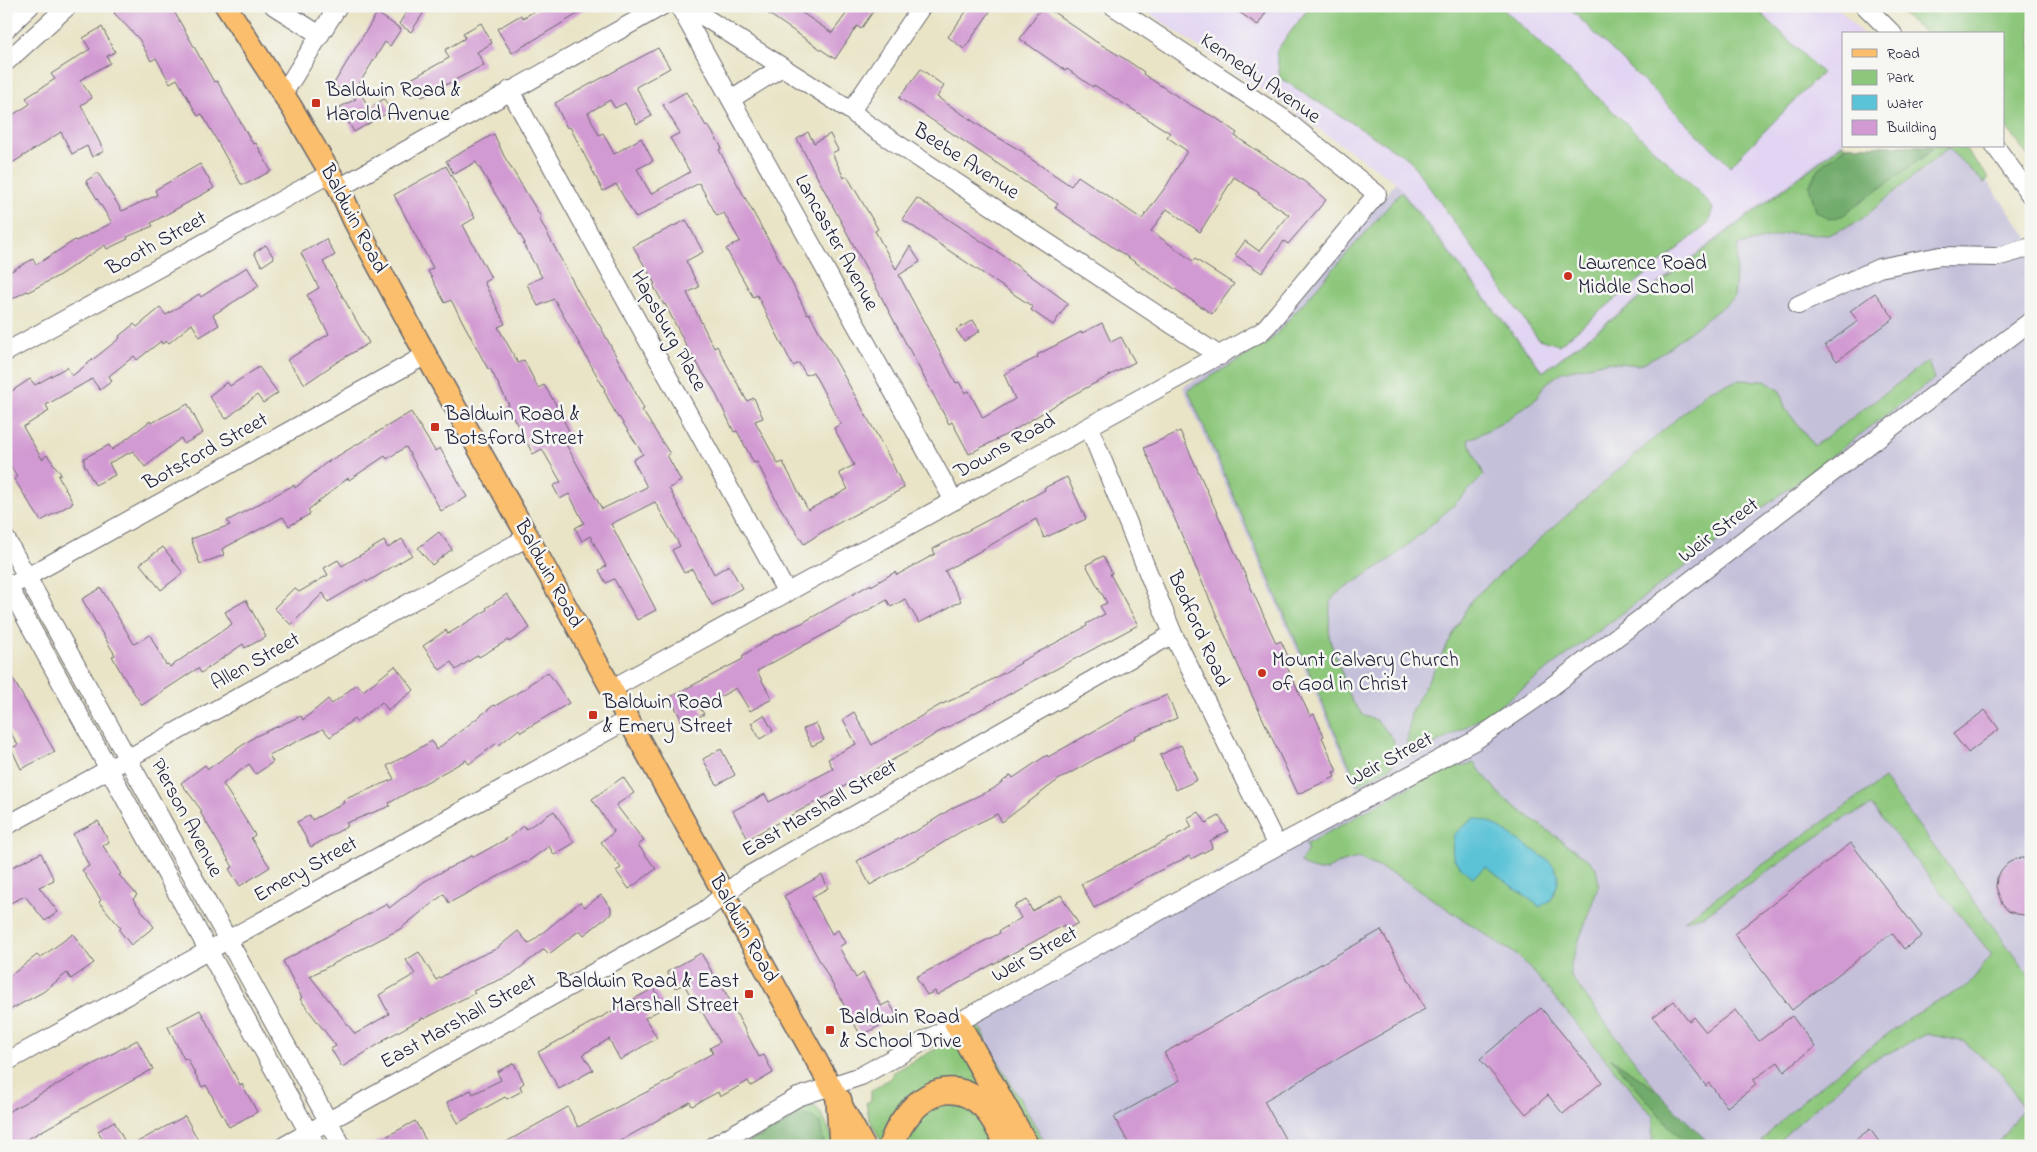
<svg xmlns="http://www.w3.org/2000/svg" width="2037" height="1152" font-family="'Indie Flower',sans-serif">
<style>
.built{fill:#e2d4f3}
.industrial{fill:#c5c0da}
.green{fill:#8dc77c;stroke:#58745c}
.forest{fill:#72ac6c;stroke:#4a6754}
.water{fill:#5bc3d7;stroke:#3e7289}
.building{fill:#d29ad2}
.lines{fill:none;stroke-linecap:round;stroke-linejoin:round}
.minor-casing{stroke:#68666c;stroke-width:20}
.major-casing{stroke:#68666c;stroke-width:24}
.highway-casing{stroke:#68666c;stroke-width:28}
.minor{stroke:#fff;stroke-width:18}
.major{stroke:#fabe6d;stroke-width:21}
.highway{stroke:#fabe6d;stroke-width:25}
.poi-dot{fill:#c8321e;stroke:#f6f6f2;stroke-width:2}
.labels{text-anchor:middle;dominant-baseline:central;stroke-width:5;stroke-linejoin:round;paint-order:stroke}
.street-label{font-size:21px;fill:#22223b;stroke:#f6f6f2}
.poi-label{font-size:21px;fill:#22223b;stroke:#f6f6f2;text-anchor:start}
</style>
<rect width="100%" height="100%" fill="#f6f6f2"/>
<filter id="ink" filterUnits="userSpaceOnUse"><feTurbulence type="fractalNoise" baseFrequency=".02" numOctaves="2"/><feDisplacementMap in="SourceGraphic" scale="10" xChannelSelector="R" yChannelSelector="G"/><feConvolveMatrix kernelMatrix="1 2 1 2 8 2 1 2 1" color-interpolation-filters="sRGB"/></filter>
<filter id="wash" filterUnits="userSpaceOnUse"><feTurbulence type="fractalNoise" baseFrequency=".0096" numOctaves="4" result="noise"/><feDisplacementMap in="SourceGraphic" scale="20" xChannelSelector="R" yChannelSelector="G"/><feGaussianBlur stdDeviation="1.12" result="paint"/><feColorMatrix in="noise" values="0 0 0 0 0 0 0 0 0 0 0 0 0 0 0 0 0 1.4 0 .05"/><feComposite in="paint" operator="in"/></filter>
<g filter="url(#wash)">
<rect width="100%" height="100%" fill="#e9e4c6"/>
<!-- built -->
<path class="built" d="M1139,6H1836L1863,34H1843V141L1543,370L1396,182Z"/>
<!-- industrial -->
<path class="industrial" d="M1843,141V146H1961L2031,241V1146H1044L971,1010L1359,795L1183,387L1268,336L1396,182L1543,370Z"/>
<!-- green -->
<path class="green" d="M1310,6H1500L1692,185L1713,208L1708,224L1559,345L1538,339L1409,159L1280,78L1276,51Z
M1567,6H1754L1822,73L1730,166Z
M1893,6H2031V160L2003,123V34H1926Z
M1843,144V146H1963L1989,178L1984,183L1948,148L1858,222L1828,235L1789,233L1738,245L1734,298L1662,353L1639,365L1606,362L1562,372L1544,385L1536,399L1500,424L1468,440L1484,475L1455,504L1395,556L1335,595L1330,602L1329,638L1352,701L1364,716L1376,720L1392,737L1398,755L1391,767L1358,785L1188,390L1269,342L1401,192L1543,372Z
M1928,361L1934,379L1491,712L1415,756L1406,749L1411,712L1472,599L1709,390L1739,380L1765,381L1780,391L1785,408L1814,446Z
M1455,762L1458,767L1474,763L1502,797L1591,862L1596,868L1599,884L1571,963V977L1657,1091L1612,1059L1686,1146H1652L1653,1116L1531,969L1518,956L1398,876L1358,858L1336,864L1328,870L1319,871L1308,868L1300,862L1308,850L1305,845Z
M1884,779L2031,978V1144L2029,1146H1996L2023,1107L2003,1075L1965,1042L1927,1034L1862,1066L1773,1146H1766L1762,1140L1799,1104L1844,1067L1909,1018L1968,985L1992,955L1872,806L1844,818L1705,915L1683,921Z
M975,1025L983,1031L987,1042L1047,1146H1034L973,1032Z
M952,1040L957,1041L996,1105L957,1080L881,1141L869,1118L866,1103L871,1100V1091L889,1079L894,1072Z
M938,1101L966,1102L999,1146H904L912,1120Z
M810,1106H814L819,1110L835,1141L836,1146H824V1141L804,1115L741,1146Z"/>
<!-- forest -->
<path class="forest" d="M1847,146H1933L1930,152L1842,216L1829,219L1816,211L1809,186L1818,168Z
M1610,1057L1657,1091L1712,1146H1686Z
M804,1115L812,1117L820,1123L824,1146H742Z"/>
<!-- water -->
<path class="water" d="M1474,818L1492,823L1548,860L1554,867L1558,874V883L1551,900L1540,907L1486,867L1473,877C1453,861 1450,860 1454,834Z"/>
<g id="blocks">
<!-- building -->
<path class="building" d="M121,6H171L214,82L217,81L253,144L256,143L271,171L246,184H241L202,114L198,116L177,79L170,83L156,58L151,61L139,39L114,13Z
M410,6H428L411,32L399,24Z
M543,6H591L512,53L497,29L521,15L523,18Z
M757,6H792L832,33L852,6H877L861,29L857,26L835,59Z
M970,6H994L964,49L948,37Z
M1042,6H1045L1095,41L1125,59L1144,72L1143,74L1189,104L1216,118L1237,133L1235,136L1305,182L1326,200L1288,244L1284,241L1262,273L1235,255L1245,241L1259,251L1289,215L1258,194L1259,193L1234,177L1200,232L1167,209L1151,231L1193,261L1195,259L1234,284L1212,314L1055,208L1058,204L899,98L921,69L944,86L937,97L992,134L1025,153V155L1071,186L1078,176L1142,219L1167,185L1187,151L1167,137L1170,133L1094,85L1093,87L1067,69L1066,71L1020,39Z
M1230,6H1270L1258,25Z
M377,13L401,29L390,46L385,42L357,87L369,108L384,99L391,111L354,132L340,107L356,99L333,85Z
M481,23L492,43L477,52L484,65L422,97L411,79L449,58L445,50L465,38L463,33Z
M102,27L115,52L107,56L110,63L80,80L92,98L81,105L104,151L92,157L87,146L72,154L61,132L6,167V119L30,104L26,98L55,79L51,74L90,49L83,38Z
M658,48L670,68L636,87L652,116L637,124L625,103L615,108L610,100L588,113L599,135L603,133L614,154L641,138L653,161L637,169L651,194L690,172L670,138L680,133L663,105L686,92L706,126L708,125L722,148L719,150L738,185L789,277L807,314L809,313L888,455L904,488L822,532L804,544L778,504L757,462L754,463L737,431L734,432L714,390L688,349L665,304L664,305L653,285L655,284L633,246L686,220L703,252L686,261L699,287L687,293L714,348L717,346L747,401L754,398L763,418L755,421L778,464L783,462L808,510L848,489L839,473L854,465L834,428L841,424L813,372L806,375L799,363L793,366L757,295L753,297L726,249L740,241L724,213L717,216L699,183L636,218L616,184L603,191L570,127L567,128L555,103Z
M808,132L814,143L830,134L838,150L832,153L844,178L847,176L878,229L875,231L896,269L910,246L920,262L899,275L956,383L959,382L965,393L969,391L983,418L1015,399L1004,374L1038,357L1037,355L1081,332L1082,333L1102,323L1111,342L1121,337L1135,362L1067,398L1011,432L969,454L952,422L949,424L797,139Z
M494,134L504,156L541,217L539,218L580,295L600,326L628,378L644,409L642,410L670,454L667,455L681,481L669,488L714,574L729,565L742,588L712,605L692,569L684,573L672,550L680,546L655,502L611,524L656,610L637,620L614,579L606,583L599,570L606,566L590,536L582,541L575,528L584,523L569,494L560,499L553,486L561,482L542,449L533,454L507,406L509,405L490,368L488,369L451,300L445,303L428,271L433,268L394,195L446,166L475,218L463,225L491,278L484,282L505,324L498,327L518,363L524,360L538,388L544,385L555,403L571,435L563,439L602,509L647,487L633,460L643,454L619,417L618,418L604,391L605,390L554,299L538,306L527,284L542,277L523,244L525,243L476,162L454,174L446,161Z
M200,164L214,188L151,223L153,226L127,237L128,239L107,249L105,245L58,276L28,292L27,291L6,302V274L33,259L36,265L75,240L76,241L112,223L86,181L98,173L122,211L157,195L155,190Z
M917,198L1005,257L1068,303L1053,325L1031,310L1033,307L902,219Z
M326,239L335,255L323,262L369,343L337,362L305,384L287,360L329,334L307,295L319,288L301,253Z
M266,245L274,258L262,266L254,253Z
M247,267L259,286L213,315L219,325L200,337L192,324L169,343L167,341L162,344L161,341L137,360L134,356L109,376L112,381L100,390L92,379L46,405L49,411L23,427L42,459L47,455L61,474L58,476L73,503L41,521L14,479L17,477L6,459V395L30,379L35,385L67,367L72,376L120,338L119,336L134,324L137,327L160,308L166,315L199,294L201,297Z
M1875,293L1894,318L1837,361L1825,345L1858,321L1850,311Z
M973,320L980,331L964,341L956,330Z
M259,367L278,393L263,403L257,395L226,419L209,396L227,382L230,386Z
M188,404L203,433L184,444L181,438L145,467L133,451L109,463L115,475L95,485L84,464V458L109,445L112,450L150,421L151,423Z
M411,412L435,451L440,448L467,497L441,511L406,447L387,459L385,456L349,480L348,478L308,510L310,514L289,526L283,517L222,549L224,555L200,564L191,539L230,525L227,521L294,485L295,488L326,463Z
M1180,431L1276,643L1281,641L1291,663L1286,665L1310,716L1314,714L1324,736L1322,737L1337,771L1333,772L1335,777L1298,794L1242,674L1144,448Z
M1067,477L1086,519L1044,538L1036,519L945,571L961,601L919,623L905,599L891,607L887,600L757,671L772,699L750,711L736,688L700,708L704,714L684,725L670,697L743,659L742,656L776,635L802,623L871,584V586L895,572L897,575L935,554L933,549L1045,490L1044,488Z
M439,532L452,549L432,565L418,548Z
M402,539L412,555L367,582L365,580L328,602L323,593L291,625L274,608L294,588L299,592L328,575L324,568L338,560L342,566L384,541L388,548Z
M163,547L183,573L161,590L140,564Z
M1103,556L1112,573L1110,574L1138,625L937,733L907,752L748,839L733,811L765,794L769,802L833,769L828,759L856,744L843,719L854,712L872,745L940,705L970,692L1021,663L1020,662L1087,626L1086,624L1105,614L1100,606L1107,603L1086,565Z
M101,588L134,644L150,635L166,665L168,664L170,667L232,624L225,612L246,600L266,637L245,648L243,644L201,673L198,668L142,705L123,676L112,656L115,655L82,599Z
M507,594L530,628L509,642L508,640L479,657L478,655L456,670L451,662L440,670L423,646L446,630L448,634L487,610L486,608Z
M395,666L414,690L388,710L382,702L356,722L354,719L330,737L323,729L269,755L273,762L256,774L249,764L223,784L255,835L251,838L270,867L240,886L229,869L233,867L200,812L202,811L181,783L205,765L208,769L256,736L301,716L303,720L328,699L332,704L357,684L363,691Z
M6,667L55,752L21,769L11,748L18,745L6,725Z
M548,672L569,703L521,732L519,729L499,745L497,743L469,764L466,760L389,803L390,806L346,823L348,826L311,847L297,822L310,815L312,820L344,803L343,800L394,779L387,766L432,741L436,750L494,705L495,706L529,686L528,685Z
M1167,695L1177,718L1134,736L1135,738L1095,759L1058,780L1002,822L997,814L960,832L925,854L870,885L857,861L912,832L913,833L954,807L993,789L1011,775L1013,778L1047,755L1048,757L1133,709Z
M1985,710L1999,729L1968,753L1953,734Z
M764,715L773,731L760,739L751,723Z
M816,723L824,740L812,746L803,729Z
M1181,745L1197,780L1176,790L1160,755Z
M721,749L735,775L717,785L703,759Z
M623,777L634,793L616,805L644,841L638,845L656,869L629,889L616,871L621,868L601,842L614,832L592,799Z
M554,811L574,843L554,855L549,846L526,863L525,862L449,903L444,894L400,929L310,976L355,1034L389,1014L379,995L415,974L406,960L419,952L436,980L471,960L496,949L518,931L529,944L580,902L585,907L601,895L611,908V914L584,935L580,930L549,954L544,949L511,975L473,991L475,993L457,1002L424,1019L423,1018L383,1040L384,1041L342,1067L331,1049L336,1046L300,999L302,998L283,961L387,904L389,908L425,881L473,855L474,857L508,838L524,826L526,829Z
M1199,812L1206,823L1219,816L1228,831L1210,841L1212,848L1191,859L1189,856L1145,878L1094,908L1081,884L1192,827L1187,818Z
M98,821L109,842L103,846L121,874L119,875L137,895L133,899L154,927L131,945L119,930L121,928L99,902L101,900L82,870L89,866L73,834Z
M1851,843L1922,936L1904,949L1892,933L1792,1010L1734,934Z
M41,853L54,880L39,887L58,912L45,921L25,896L6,905V870Z
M2031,857V916L2017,914L2008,911L2002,904L1996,887L1997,878L2002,869L2008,863L2016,859Z
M822,875L828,888L812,897L817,907L832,934L838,930L845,943L839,947L856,978L863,973L881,1006L889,1002L897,1016L861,1036L784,896Z
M1061,895L1078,923L1066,930L1064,925L937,995L935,991L927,995L916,977L1000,933L999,931L1021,918L1014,906L1027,900L1032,911Z
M1381,930L1425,1009L1264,1101L1289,1146H1130L1114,1117L1180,1080L1164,1053Z
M73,934L94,963L71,979L67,973L43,992L6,1012V979L37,955L40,958Z
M701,953L716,979L718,978L759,1057L764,1055L773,1073L751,1086L748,1081L720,1097L718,1092L692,1106L690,1102L611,1146H499L568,1107L578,1127L676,1077L674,1075L713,1053L710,1048L720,1042L701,1010L699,1011L684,984L676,988L667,972Z
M654,988L665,1007L645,1018L657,1038L620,1060L609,1039L583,1054L593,1070L559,1089L538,1052Z
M1674,1001L1689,1021L1694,1017L1706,1032L1735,1010L1759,1041L1792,1016L1815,1047L1784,1071L1778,1062L1753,1080L1756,1085L1727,1107L1709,1083L1706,1086L1653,1017Z
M1541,1008L1602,1082L1563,1114L1548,1095L1526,1114L1480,1059Z
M200,1010L240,1085L242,1084L257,1112L229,1127L206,1085L202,1087L187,1058L184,1059L168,1027Z
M137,1040L153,1069L15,1146H6V1113Z
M514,1063L524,1083L520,1086L522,1091L507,1099L505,1097L458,1123L447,1102L471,1090L473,1094L501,1080L497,1072Z
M185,1116L198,1140L189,1146H130Z
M114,1121L127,1146H107L98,1131Z
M415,1121L429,1146H369Z
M1870,1129L1882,1146H1847Z"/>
</g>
</g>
<g filter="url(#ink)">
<use href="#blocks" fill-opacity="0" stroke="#68666c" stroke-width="1"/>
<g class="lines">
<defs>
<path id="minor" d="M274,6L320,35
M679,6L954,501
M687,6L851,111L867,124L1220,356
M1865,6L1893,34
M6,29L30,6
M6,62L68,6
M510,90L787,593
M283,94L338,6
M731,99L782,67
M851,111L922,6
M1995,146L2031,196
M339,188L662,6
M1798,305L1879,268L1940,256L1997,257L2031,247
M6,352L329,174
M1089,427L1173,634L1277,846
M6,539L342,1146
M6,582L316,1146
M18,582L426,355
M611,689L1261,332L1268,325L1377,194L1284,119L1113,6
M6,826L528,537
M6,1062L629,719
M284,1146L704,911L746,877L1173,634
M713,1146L798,1097L861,1076L1277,846L1474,741L1534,700L2031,321"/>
<path id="major" d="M226,6L292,108L339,188L354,221L426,355L528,537L724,894L864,1146"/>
<path id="highway" d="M957,1023L1026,1146
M839,1101L842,1146
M891,1146C904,1106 945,1069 984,1106C994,1117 1001,1133 1008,1146"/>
</defs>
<!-- minor casing -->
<use href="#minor" class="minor-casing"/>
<!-- major casing -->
<use href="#major" class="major-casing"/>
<!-- highway casing -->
<use href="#highway" class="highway-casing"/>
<!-- minor -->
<use href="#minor" class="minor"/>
<!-- major -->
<use href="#major" class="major"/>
<!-- highway -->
<use href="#highway" class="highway"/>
</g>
</g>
<!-- markers -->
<g class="poi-dot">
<rect x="311" y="98" width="10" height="10" rx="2.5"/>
<circle cx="1568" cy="276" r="5"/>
<rect x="430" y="422" width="10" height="10" rx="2.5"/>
<circle cx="1262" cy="673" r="5"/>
<rect x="588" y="710" width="10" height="10" rx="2.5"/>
<rect x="744" y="989" width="10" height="10" rx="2.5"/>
<rect x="825" y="1025" width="10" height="10" rx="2.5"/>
</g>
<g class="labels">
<!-- street labels -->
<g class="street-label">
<text transform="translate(1260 79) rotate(35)">Kennedy Avenue</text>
<text transform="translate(966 162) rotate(33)">Beebe Avenue</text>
<text transform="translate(353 219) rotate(62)">Baldwin Road</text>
<text transform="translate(836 243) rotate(61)">Lancaster Avenue</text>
<text transform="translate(157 244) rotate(-29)">Booth Street</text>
<text transform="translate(668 331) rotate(61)">Hapsburg Place</text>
<text transform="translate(1005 447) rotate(-29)">Downs Road</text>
<text transform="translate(206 452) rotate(-29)">Botsford Street</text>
<text transform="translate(1719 531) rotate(-37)">Weir Street</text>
<text transform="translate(548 574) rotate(61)">Baldwin Road</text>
<text transform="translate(1198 629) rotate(66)">Bedford Road</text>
<text transform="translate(256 662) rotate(-29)">Allen Street</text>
<text transform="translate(1390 760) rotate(-28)">Weir Street</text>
<text transform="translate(820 809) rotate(-30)">East Marshall Street</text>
<text transform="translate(186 818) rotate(62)">Pierson Avenue</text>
<text transform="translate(306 870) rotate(-29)">Emery Street</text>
<text transform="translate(743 929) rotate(61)">Baldwin Road</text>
<text transform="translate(1035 955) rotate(-29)">Weir Street</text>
<text transform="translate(459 1022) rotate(-29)">East Marshall Street</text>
</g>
<!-- poi labels -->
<g class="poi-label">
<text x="326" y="91">Baldwin Road &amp;<tspan x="326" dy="24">Harold Avenue</tspan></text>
<text x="1578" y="264">Lawrence Road<tspan x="1578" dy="24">Middle School</tspan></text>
<text x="445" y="415">Baldwin Road &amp;<tspan x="445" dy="24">Botsford Street</tspan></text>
<text x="1272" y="661">Mount Calvary Church<tspan x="1272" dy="24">of God in Christ</tspan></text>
<text x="603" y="703">Baldwin Road<tspan x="603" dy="24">&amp; Emery Street</tspan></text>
<text x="739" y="982" text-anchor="end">Baldwin Road &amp; East<tspan x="739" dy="24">Marshall Street</tspan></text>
<text x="840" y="1018">Baldwin Road<tspan x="840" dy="24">&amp; School Drive</tspan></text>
</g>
</g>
<!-- margin -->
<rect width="2037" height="1152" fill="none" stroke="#f6f6f2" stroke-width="25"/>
<!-- legend -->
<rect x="1842" y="32" width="162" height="115" fill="#f6f6f2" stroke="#a1a1a9"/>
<rect x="1852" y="49" width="25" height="8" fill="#fabe6d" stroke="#a1a1a9"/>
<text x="1887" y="58" font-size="15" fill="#22223b">Road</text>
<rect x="1852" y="70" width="25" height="15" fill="#8dc77c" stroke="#a1a1a9"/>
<text x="1887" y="82" font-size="15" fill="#22223b">Park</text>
<rect x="1852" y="95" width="25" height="15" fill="#5bc3d7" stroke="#a1a1a9"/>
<text x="1887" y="108" font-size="15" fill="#22223b">Water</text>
<rect x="1852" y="120" width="25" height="15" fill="#d29ad2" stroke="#a1a1a9"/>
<text x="1887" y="132" font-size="15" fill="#22223b">Building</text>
</svg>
